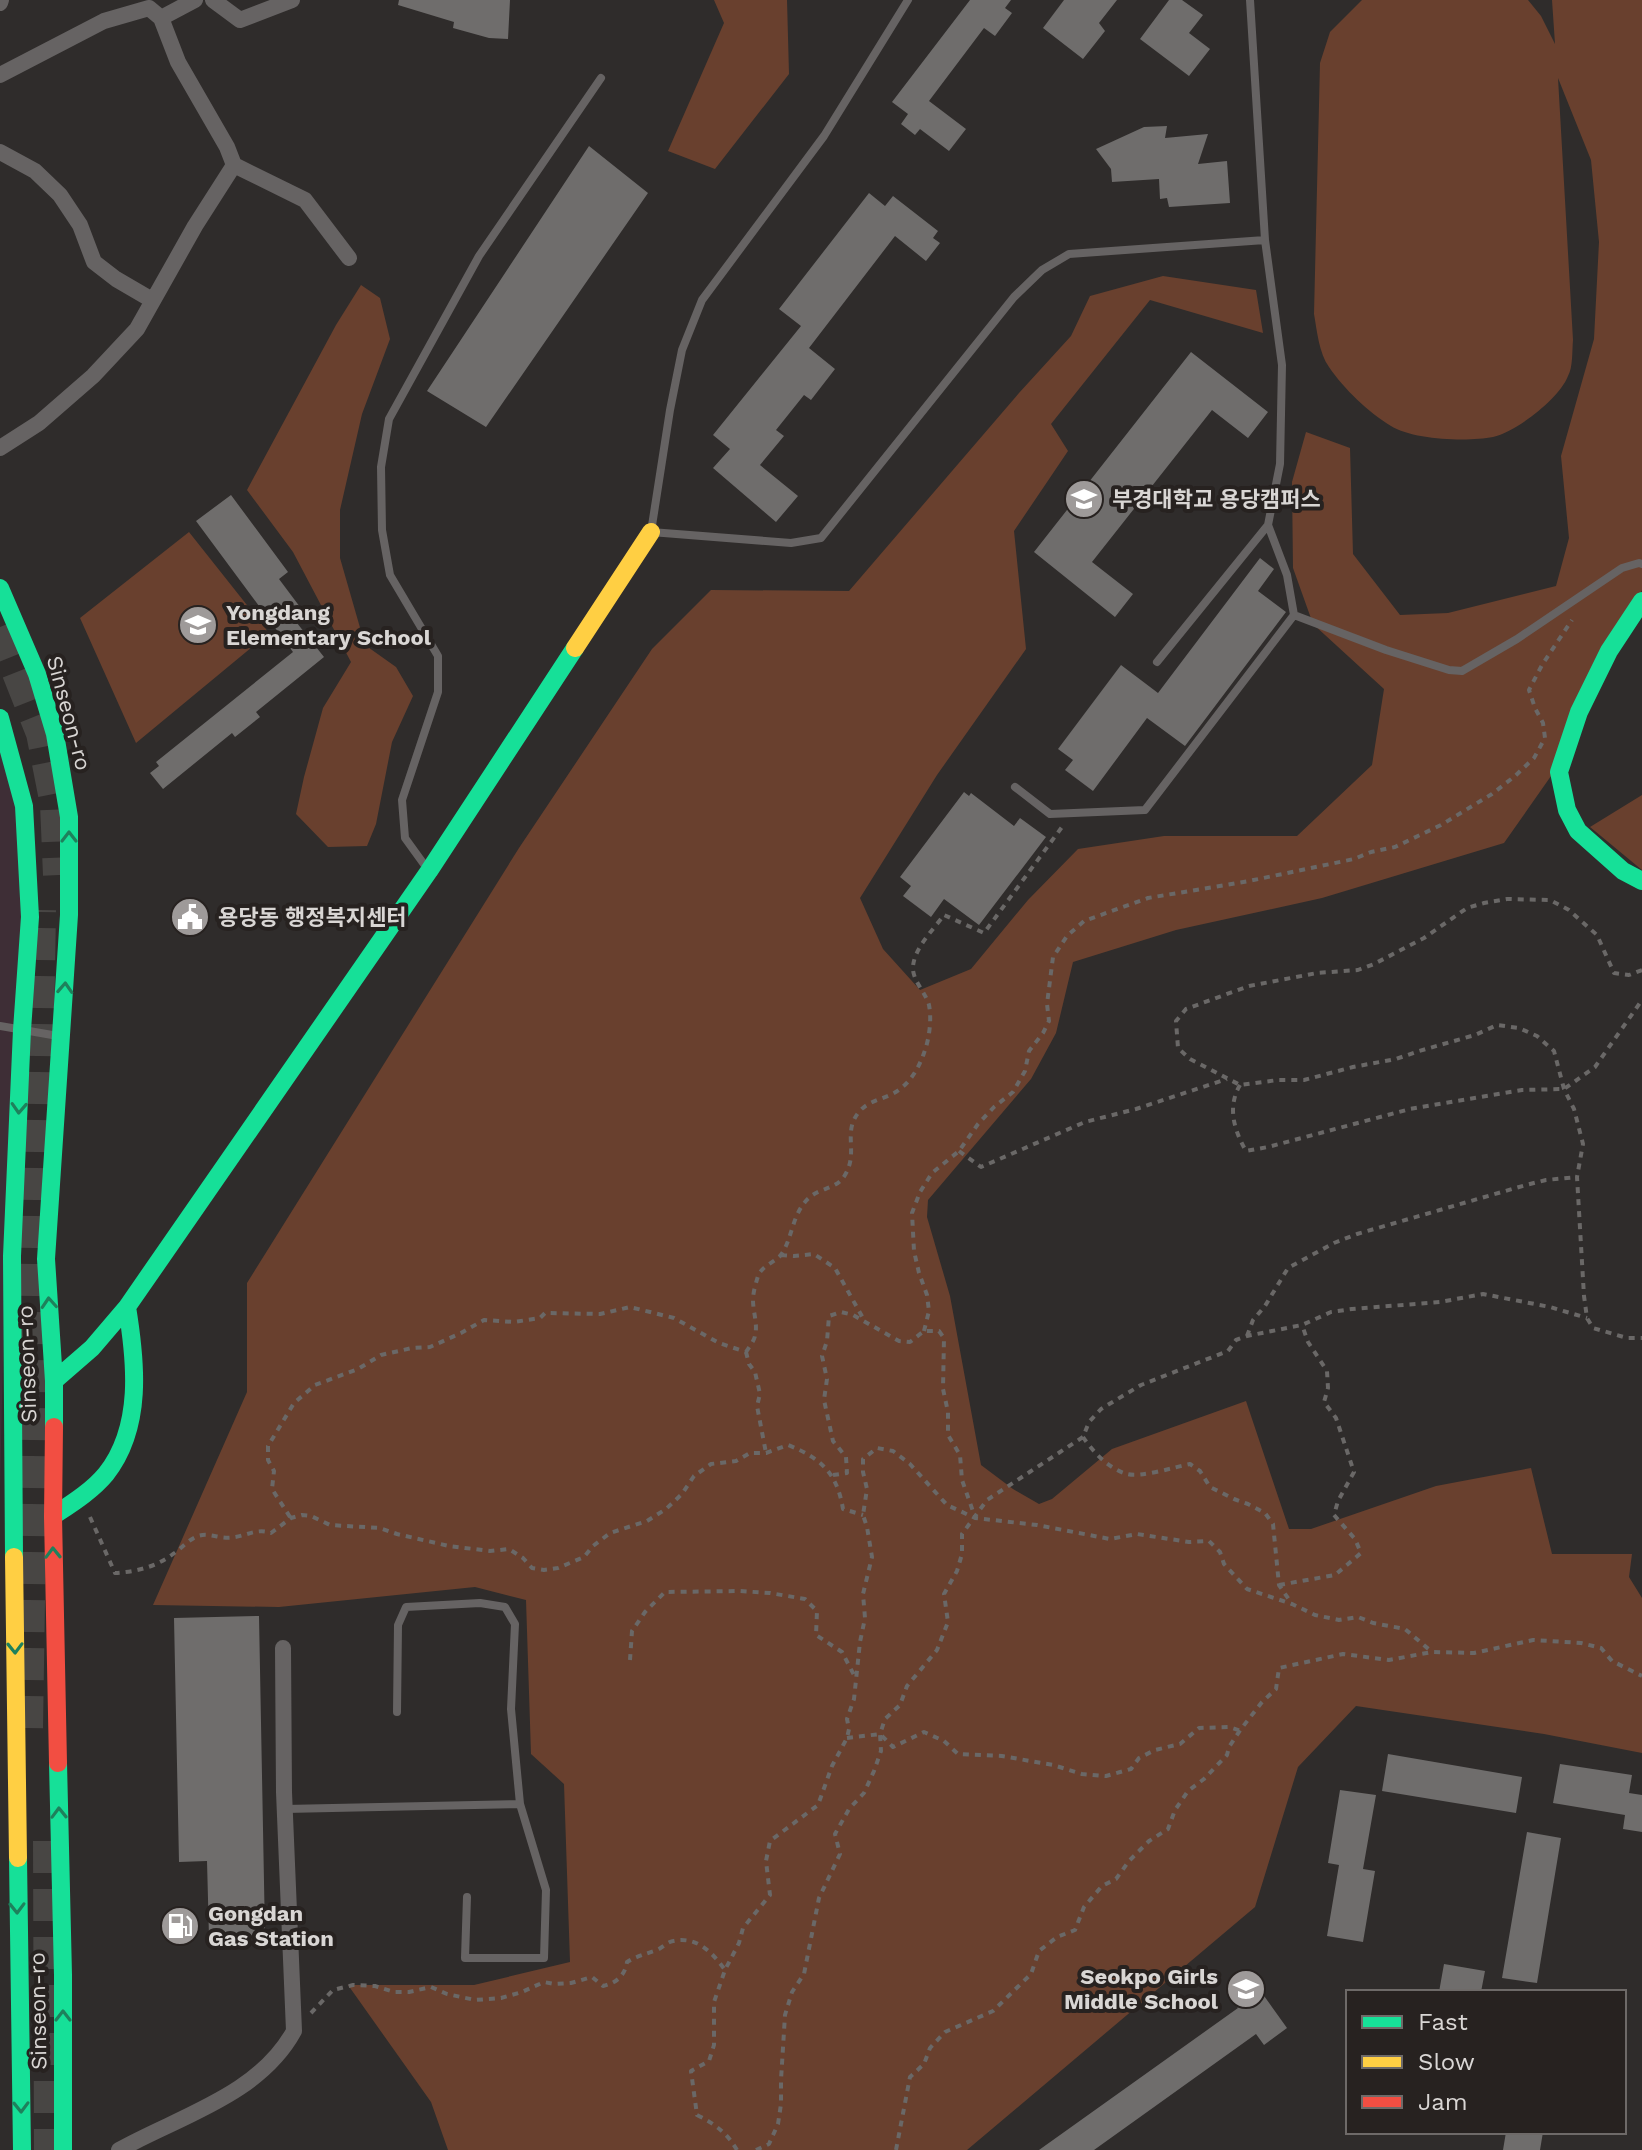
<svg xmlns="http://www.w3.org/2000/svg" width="1642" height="2150" font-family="'Work Sans','Noto Sans KR',sans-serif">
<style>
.industrial{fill:#3e2e36}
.green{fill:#69402e}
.building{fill:#6f6d6c}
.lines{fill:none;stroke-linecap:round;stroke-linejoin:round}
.highway-tunnel{stroke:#484644;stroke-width:32;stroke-dasharray:32 16;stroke-linecap:butt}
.path{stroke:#6a6867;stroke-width:4;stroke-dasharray:6 6;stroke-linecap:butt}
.lane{stroke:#666363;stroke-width:8}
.street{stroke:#666363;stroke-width:16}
.fast{stroke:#16e098;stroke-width:18}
.slow{stroke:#ffcf43;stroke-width:18}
.jam{stroke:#f24e42;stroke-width:18}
.oneway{stroke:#1e815c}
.labels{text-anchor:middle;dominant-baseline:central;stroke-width:8;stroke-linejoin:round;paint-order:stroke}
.poi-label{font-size:22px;font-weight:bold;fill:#d9d6d4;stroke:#272220;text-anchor:start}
.street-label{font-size:22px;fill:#d9d6d4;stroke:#272220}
</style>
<rect width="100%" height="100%" fill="#2f2c2b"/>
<!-- industrial -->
<path class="industrial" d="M0,739L21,811L24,881L4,1318L0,1488Z"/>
<!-- green -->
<path class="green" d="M714,0H787L789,74L715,169L668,151L724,23Z
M1362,0H1528L1541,16L1555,44L1552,0H1642V590L1551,776L1504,843L1322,898L1176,930L1073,962L1056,1033L1031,1079L928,1200L927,1217L950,1296L981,1465L1013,1489L1039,1504L1052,1499L1112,1449L1246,1401L1289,1529H1311L1436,1486L1531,1468L1552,1554H1632L1629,1577L1642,1598V1753L1544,1734L1356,1706L1298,1767L1255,1907L967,2150H448L431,2102L348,1985H474L570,1962L564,1784L531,1754L526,1600L475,1587L279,1607L153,1605L247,1392V1283L519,848L652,649L711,590L849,591L1019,393L1071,336L1090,296L1163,276L1256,290L1263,333L1150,300L1051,424L1068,451L1014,531L1026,649L937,775L860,898L883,949L920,990L971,969L1028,900L1078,849L1164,836H1297L1372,765L1384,689L1313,624L1293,568L1292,482L1306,432L1350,448L1353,554L1400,615L1448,613L1556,586L1569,538L1561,456L1594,339L1599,242L1591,160L1558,78L1573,340C1572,351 1573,367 1568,376C1559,399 1517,431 1493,437C1468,442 1413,440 1391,426C1368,412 1344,389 1329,367C1319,353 1317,331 1314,314L1320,63L1330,32Z
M361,285L380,298L390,339L362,414L340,510V558L365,645L396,667L413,696L392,742L376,824L367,846L328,847L296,814L304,777L323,708L351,662L293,552L247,490L336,325Z
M189,532L269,633L136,743L80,618Z
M1642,795V870L1590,827Z"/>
<!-- building -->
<path class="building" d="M399,0H510L508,39L489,38L453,28L454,22L398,5Z
M970,0H1011L1005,8L1012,13L995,36L984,28L929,101L966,129L949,151L920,129L915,135L901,124L908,114L892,102Z
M1064,0H1117L1099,23L1105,31L1083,59L1043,28Z
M1169,0H1182L1203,15L1189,33L1210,49L1189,76L1140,39Z
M1167,126L1165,138L1208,134L1198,164L1227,161L1230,203L1169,207L1167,198L1160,199L1159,179L1112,182L1111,169L1096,149L1144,127Z
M589,146L648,193L486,427L427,391Z
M869,193L885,206L893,196L938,231L933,238L940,243L926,261L895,236L809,348L835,369L811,400L804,395L776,430L784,436L760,465L798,496L776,522L713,468L730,449L713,435L801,326L779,309Z
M1191,352L1268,412L1248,438L1212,410L1092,562L1133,594L1115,617L1034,552Z
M231,495L288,572L279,579L303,611L293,618L324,657L256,712L260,717L235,737L232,733L163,789L150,773L159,766L156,762L293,652L196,521Z
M1260,558L1274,569L1258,591L1286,612L1185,746L1147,718L1093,791L1065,770L1073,760L1058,749L1121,665L1158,693Z
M964,792L969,796L971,793L1014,826L1020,818L1046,837L979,925L944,899L931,917L903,896L911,886L900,877Z
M259,1616L265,1935L209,1937L207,1861L179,1862L174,1618Z
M1388,1754L1522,1777L1516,1813L1382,1791Z
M1560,1764L1632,1775L1629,1793L1642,1795V1832L1623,1829L1625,1815L1553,1803Z
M1340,1790L1376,1795L1363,1869L1375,1871L1363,1942L1327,1936L1339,1865L1328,1863Z
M1527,1832L1561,1838L1537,1983L1502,1978Z
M1444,1964L1485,1971L1481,1992H1439Z
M1257,1986L1287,2028L1264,2045L1256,2034L1094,2150H1039L1238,2008L1234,2003Z
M1506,2132H1543L1540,2150H1503Z"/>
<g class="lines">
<!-- highway-tunnel -->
<path class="highway-tunnel" d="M0,627L42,733L56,804L59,875
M27,1728L40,910
M49,1841L50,2150"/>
<!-- path -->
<path class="path" d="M1642,970L1629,975L1614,973L1597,935L1569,910L1550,900L1507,899L1484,903L1467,908L1424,938L1374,964L1358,970L1317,973L1249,986L1186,1009L1176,1021L1178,1048L1190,1059L1240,1085L1278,1080H1304L1353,1067L1396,1059L1419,1051L1475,1035L1497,1025L1519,1028L1537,1036L1554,1051L1564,1089L1574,1109L1583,1144L1577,1177L1584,1296L1587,1318L1593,1328L1627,1338H1642
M1240,1085C1227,1107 1234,1130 1246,1151L1268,1147L1410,1109L1522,1090L1564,1089L1595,1067L1642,1000
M959,1151L981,1167L1085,1122L1136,1109L1227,1079
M781,1255L794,1256L814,1254L835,1268L864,1320
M924,1331L929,1311L927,1295L919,1273L914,1251L912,1213L920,1192L932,1173L959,1151L978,1124L994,1107L1013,1092L1025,1071L1029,1051L1043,1033L1049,1021L1047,1004L1053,957L1067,936L1084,921L1148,898L1249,881L1354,859L1371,852L1395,847L1441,825L1492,794L1515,776L1534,758L1545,738L1543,723L1535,708L1529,690L1542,665L1572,620
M1247,1336L1253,1320L1265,1306L1288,1268L1334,1243L1357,1234L1526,1185L1546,1180L1577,1177
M746,1352C749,1347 754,1341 755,1336C758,1324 753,1312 753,1300C753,1292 756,1283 758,1276C762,1266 773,1263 780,1256C793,1240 791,1213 810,1197C822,1187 837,1189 845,1175C859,1152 842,1132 859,1112C867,1102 879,1100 890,1095C908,1087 918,1070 924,1053C929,1040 932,1020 929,1005C926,993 912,980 913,967C914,948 934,929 944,915L984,933L1062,827
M746,1352L749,1364L755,1372L760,1394L757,1406L766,1453
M1083,1437C1093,1452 1109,1469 1127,1474C1140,1478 1175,1467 1190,1464L1200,1471L1210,1487L1234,1499L1248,1504L1265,1513L1273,1524L1279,1585L1292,1604
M833,1475L847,1473L846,1457L833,1441L824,1400L827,1379L822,1356L827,1341L829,1316L841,1312L853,1315L899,1341L910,1342L924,1331H939L944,1338L943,1389L948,1412V1435L960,1455L962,1480L975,1517
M90,1517L115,1573C135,1572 156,1567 173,1554C181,1549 189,1539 198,1536C210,1532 220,1540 235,1537C248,1535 258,1528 271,1533L291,1518L302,1515L311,1516L330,1525L380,1528L397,1534L449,1546L490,1551L509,1549L523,1558L532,1568L544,1570L558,1568L584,1557L593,1546L610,1533L647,1521L666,1509L682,1494L694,1476L711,1464L736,1461L750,1453H766L788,1445C821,1458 837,1473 843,1509L863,1515
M290,1517L272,1489L274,1471L268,1460V1446L294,1403L315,1385L358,1369L381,1355L412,1348L430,1347L461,1333L484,1320L514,1322L540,1318L545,1313L600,1314L630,1307L674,1318L719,1343L746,1352
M1279,1585L1335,1575L1361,1553L1355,1539L1334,1515L1338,1501L1354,1472L1336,1418L1324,1402L1328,1388L1327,1371L1308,1342L1302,1325
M630,1660L632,1631L645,1612L665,1592L739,1591L770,1593L805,1599L817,1611L816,1635L842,1652L855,1677
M847,1738L880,1734L893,1747L924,1732L944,1741L958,1754L1002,1756L1053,1765L1082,1774L1106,1776L1131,1769L1139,1758L1155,1750L1180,1744L1199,1728L1229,1727L1241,1731
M311,2013L333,1990L353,1985L375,1986L394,1992H409L431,1987L447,1994L475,2000L501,1998L522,1992L544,1982L554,1984L571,1983L592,1977L603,1986C616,1983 625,1976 627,1962C637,1956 646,1954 657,1950C662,1948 667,1942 673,1941C697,1936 712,1952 725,1970
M737,2150C727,2133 715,2124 697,2115L691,2071L709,2061L714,2045V2002L725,1970L739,1943L743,1928L770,1895L766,1861L770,1841L818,1805L832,1766L847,1738L849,1729L847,1719L854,1699L860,1642L865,1618L863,1594L872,1557L867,1527L863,1515L867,1489L863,1472V1459L877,1448L893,1451L910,1464L947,1505L975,1518L1037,1525L1110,1539L1137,1534L1189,1542L1209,1541L1220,1552L1224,1564L1247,1589L1292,1604L1315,1615L1339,1620L1358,1617L1373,1623L1405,1629L1432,1652
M756,2150L769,2144L778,2124L781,2104V2080L785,2015L792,1992L804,1974L819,1898L840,1854L835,1834L849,1809L864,1793L874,1771L881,1751L880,1734L885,1719L900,1705L907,1686L937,1650L948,1622L944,1594L957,1571L962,1554V1534L987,1500L1083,1437L1089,1422L1101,1409L1141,1385L1228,1351L1236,1340L1247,1336L1302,1325L1331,1312L1352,1309L1440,1302L1483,1294L1550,1307L1587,1318
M896,2150L910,2077L924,2064L930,2048L945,2032L993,2011L1031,1974L1039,1951L1057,1937L1075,1930L1084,1907L1102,1886L1116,1879L1129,1861L1149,1841L1168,1829L1175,1810L1188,1791L1204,1779L1227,1755L1229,1747L1241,1729L1262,1702L1276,1689L1279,1668L1343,1654L1389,1660L1432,1652L1474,1653L1533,1640L1581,1643L1601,1648L1612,1661L1642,1676"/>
<!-- lane -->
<path class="lane" d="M908,0L824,136L702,300L682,350L670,410L651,532L791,543L821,538L1014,297L1042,270L1069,254L1265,240
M1294,615L1386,650L1449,670L1462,671L1517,639L1622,568L1639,563L1642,564
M1157,662L1268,525L1280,464L1282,365L1265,240L1250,0
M1015,787L1050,814L1145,810L1294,615L1287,575L1268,525
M426,867L405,838L402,800L438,692V656L390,575L382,530L381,467L389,419L479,256L601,78
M0,1026L58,1036
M397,1712L398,1625L406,1607L480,1603L505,1607L515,1624L511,1709L520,1804
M285,1809L520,1804L546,1890L544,1958H465L467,1897"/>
<!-- street -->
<path class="street" d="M195,0L161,18L178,62L227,147L234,165
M213,0L240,20L292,0
M0,3L1,0
M0,75L104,21L149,8L161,18
M0,152L35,171L60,195L80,225L94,262L116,279L152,300
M234,165L305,200L349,258
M0,448L39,423L93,376L137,329L195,226L234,165
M119,2150C180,2116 259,2095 294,2031L284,1792L283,1648"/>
<!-- fast -->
<path class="fast" d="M0,588L37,674L55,734L69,817V915L46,1259L54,1381V1427
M1642,601L1609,651L1579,712L1559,772L1567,810L1578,831L1623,871L1642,881
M0,718L24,806L30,917L22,1030L12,1256L14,1557
M54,1381L92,1348L127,1307L429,871L575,648
M53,1516C71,1504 92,1491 106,1474C143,1427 136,1362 127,1307
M58,1763L63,1975V2150
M18,1858L22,2150"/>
<!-- slow -->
<path class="slow" d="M575,648L651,532
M14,1557L18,1858"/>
<!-- jam -->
<path class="jam" d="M54,1427L53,1516L58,1763"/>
</g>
<!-- one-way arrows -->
<defs><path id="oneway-chevron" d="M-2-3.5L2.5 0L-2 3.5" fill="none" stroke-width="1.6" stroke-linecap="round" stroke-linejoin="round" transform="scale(2)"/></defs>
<g class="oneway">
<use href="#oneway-chevron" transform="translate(69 837) rotate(-90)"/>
<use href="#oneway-chevron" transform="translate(65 988) rotate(-87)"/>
<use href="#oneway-chevron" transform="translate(19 1108) rotate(93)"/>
<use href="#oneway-chevron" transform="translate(49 1303) rotate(-94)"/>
<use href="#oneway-chevron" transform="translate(53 1553) rotate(-91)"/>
<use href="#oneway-chevron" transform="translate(15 1648) rotate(89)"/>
<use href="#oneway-chevron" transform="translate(59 1813) rotate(-91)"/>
<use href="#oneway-chevron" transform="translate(17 1908) rotate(89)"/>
<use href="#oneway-chevron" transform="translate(63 2016) rotate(-90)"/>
<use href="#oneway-chevron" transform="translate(21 2107) rotate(89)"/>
</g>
<!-- icons -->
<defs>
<symbol id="university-disc" viewBox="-11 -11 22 22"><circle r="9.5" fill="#9e9a99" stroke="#272220"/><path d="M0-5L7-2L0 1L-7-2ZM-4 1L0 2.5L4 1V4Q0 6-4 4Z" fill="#fff"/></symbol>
<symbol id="school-disc" viewBox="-11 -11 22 22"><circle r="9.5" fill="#9e9a99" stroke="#272220"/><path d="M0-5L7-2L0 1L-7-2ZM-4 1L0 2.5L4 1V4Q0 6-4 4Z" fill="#fff"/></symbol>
<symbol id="civic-disc" viewBox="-11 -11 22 22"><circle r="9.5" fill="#9e9a99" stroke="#272220"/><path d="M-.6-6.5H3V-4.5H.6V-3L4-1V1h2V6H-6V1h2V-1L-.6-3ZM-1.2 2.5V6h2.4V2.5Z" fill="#fff"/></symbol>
<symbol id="fuel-disc" viewBox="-11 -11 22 22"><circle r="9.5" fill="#9e9a99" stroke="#272220"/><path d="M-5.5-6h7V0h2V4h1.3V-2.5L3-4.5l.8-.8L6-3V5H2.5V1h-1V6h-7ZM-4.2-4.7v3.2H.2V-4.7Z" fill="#fff"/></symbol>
</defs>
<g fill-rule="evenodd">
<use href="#university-disc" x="1062" y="477" width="44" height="44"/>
<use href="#school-disc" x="176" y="603" width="44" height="44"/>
<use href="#civic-disc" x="168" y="895" width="44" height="44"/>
<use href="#fuel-disc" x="158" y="1904" width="44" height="44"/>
<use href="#school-disc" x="1224" y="1967" width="44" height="44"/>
</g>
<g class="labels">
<!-- poi labels -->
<g class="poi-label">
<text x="1112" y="499">부경대학교 용당캠퍼스</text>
<text x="226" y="612">Yongdang<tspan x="226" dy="25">Elementary School</tspan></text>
<text x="218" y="917">용당동 행정복지센터</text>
<text x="208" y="1913">Gongdan<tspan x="208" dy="25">Gas Station</tspan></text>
<text x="1218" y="1976" text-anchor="end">Seokpo Girls<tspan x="1218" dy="25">Middle School</tspan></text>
</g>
<!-- street labels -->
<g class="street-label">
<text transform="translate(69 713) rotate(75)">Sinseon-ro</text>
<text transform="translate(27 1364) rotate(-92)">Sinseon-ro</text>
<text transform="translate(38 2011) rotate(-91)">Sinseon-ro</text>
</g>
</g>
<!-- legend -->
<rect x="1346" y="1990" width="280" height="144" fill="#272220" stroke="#6e6a68" stroke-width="2"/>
<rect x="1362" y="2016" width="40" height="12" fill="#16e098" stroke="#6e6a68" stroke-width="2"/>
<text x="1418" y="2030" font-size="24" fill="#d9d6d4">Fast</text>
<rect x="1362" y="2056" width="40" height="12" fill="#ffcf43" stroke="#6e6a68" stroke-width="2"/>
<text x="1418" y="2070" font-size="24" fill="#d9d6d4">Slow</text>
<rect x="1362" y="2096" width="40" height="12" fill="#f24e42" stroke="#6e6a68" stroke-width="2"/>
<text x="1418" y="2110" font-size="24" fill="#d9d6d4">Jam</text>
</svg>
